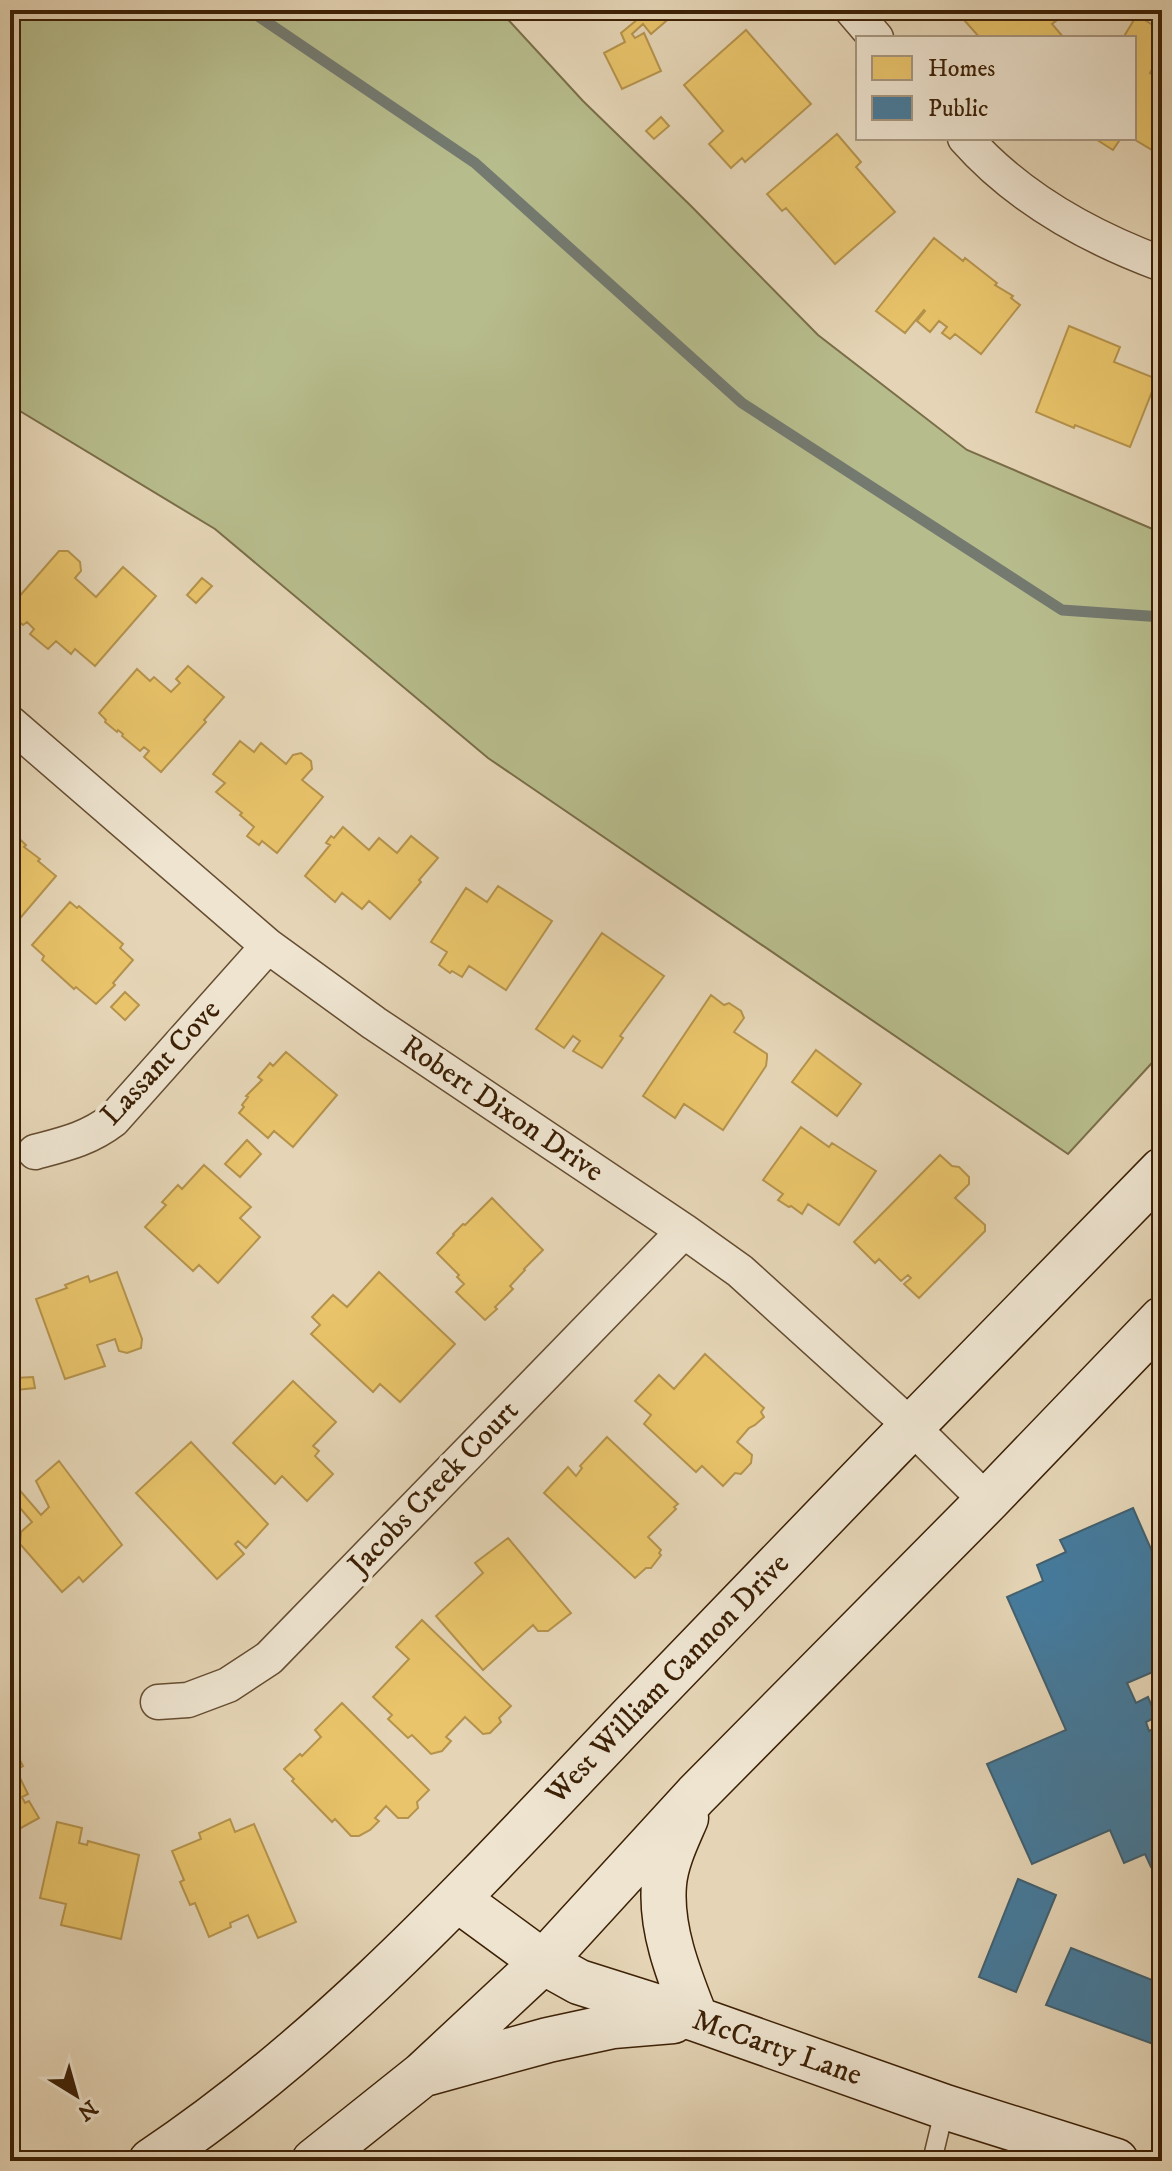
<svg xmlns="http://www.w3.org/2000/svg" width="1172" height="2171" font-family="'IM FELL DW Pica',serif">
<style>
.green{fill:#b7bc8c;stroke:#7a6e48;stroke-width:2}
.homes{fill:#e9c46a;stroke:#b5934c;stroke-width:2}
.public{fill:#457b9d;stroke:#42606f;stroke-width:2}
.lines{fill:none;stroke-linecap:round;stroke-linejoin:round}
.stream{stroke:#747a70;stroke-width:11}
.lane-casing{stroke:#664d31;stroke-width:21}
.street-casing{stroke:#664d31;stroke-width:37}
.secondary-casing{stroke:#3c2005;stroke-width:47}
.lane{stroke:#eee4d0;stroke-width:18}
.street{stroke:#eee4d0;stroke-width:34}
.secondary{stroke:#eee4d0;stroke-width:44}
.labels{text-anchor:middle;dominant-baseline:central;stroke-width:8;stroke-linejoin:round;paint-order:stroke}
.street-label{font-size:30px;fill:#3c2005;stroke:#eee4d0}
</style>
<rect width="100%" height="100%" fill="#e5d5b6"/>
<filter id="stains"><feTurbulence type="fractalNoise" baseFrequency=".0025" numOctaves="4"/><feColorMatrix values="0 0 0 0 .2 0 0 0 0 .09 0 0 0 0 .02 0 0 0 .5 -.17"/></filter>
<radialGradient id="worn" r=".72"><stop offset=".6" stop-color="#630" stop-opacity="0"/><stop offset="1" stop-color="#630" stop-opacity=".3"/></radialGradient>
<!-- green -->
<path class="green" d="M10,10H502L501,12L583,101L691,206L818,335L967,450L1162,533V1052L1068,1154L488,758L215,529L10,405Z"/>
<!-- homes -->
<path class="homes" d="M641,10H679L651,34L643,24L632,34L635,38L644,33L661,71L622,89L604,53L625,42L621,33L638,19L635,16Z
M978,10H1070L1052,24L1064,38H980L965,21Z
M1137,15L1162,31V53L1150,73L1162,81V156L1132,138H1134V38H1123Z
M746,30L811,104L745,162L742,158L731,168L709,144L723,131L684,85Z
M661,117L669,126L654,139L646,131Z
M837,134L861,162L856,167L895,212L835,264L786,208L782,211L767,194Z
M1094,138H1121L1113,150Z
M934,238L963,261L965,258L997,283L995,285L1013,296L1011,298L1020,305L981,354L955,334L950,339L942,333L947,327L939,321L930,332L917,321L925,311L924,310L905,333L876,311Z
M1069,326L1120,347L1114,362L1157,379L1130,447L1075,425L1074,428L1036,412Z
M59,551H68L80,562L81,571L75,578L96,597L123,567L156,596L95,666L75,649L71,654L56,641L48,649L30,634L34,629L27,622L23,625L10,614V607Z
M202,578L212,586L196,603L187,595Z
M188,666L224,697L204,720L206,722L161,772L144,757L149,751L144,747L140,751L122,736L123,734L118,730L117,732L105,722L106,720L99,713L137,669L150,681L154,677L171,692L180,683L176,679Z
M240,741L254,752L261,743L286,764L293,755L301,753L311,761L312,769L302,780L323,797L277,853L262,841L259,845L247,836L254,827L240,815L242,813L216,792L225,783L213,774Z
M343,827L369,850L379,838L397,853L411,836L438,858L419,880L421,882L390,919L369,901L362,909L342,893L335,902L305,876L330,845L326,843L331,836L334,838Z
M12,832L26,845L24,847L40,859L38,861L56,876L10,930V834Z
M498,886L552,921L506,990L469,966L462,977L452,971L450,973L439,965L447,952L431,942L466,888L487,902Z
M70,902L77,908L79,906L123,944L120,948L133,960L113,983L115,985L96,1004L76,987L74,989L42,960L44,956L32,945Z
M602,933L664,976L620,1036L623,1038L602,1068L573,1051L580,1041L573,1036L564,1048L536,1029Z
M125,992L139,1005L125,1020L111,1007Z
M711,995L724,1005L729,1003L741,1011L744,1018L734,1032L767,1054V1058L766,1066L723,1130L684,1104L675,1118L643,1096Z
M816,1050L861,1084L837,1116L792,1082Z
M286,1052L337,1095L293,1147L274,1131L268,1138L239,1113L244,1107L242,1105L248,1097L246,1096L262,1080L258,1077L270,1063L273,1066Z
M801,1127L829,1147L832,1143L876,1171L839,1225L808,1204L802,1214L791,1206L789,1207L778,1200L783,1194L763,1180Z
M247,1140L261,1154L240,1177L225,1164Z
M940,1155L952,1166L959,1167L969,1177V1184L955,1198L985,1225V1231L919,1298L904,1284L911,1278L908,1275L901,1281L879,1259L875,1263L854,1242Z
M204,1165L251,1207L240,1218L260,1237L218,1283L199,1265L193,1271L145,1227L166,1205L162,1202L178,1185L182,1189Z
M492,1198L543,1250L524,1269L525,1270L510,1286L513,1289L495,1307L497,1309L485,1320L456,1292L464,1284L457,1277L459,1275L437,1253L454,1235L453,1234L463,1224L465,1225Z
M117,1272L142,1339L141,1348L127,1353L119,1351L115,1339L97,1345L105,1366L65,1379L36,1299L67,1288L65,1285L88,1276L90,1282Z
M379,1272L455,1344L400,1402L380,1384L373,1392L311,1334L320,1325L312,1317L333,1295L347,1307Z
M705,1354L764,1408L761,1412L764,1417L755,1425L749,1428L737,1442L752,1455L751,1463L741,1474L735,1473L723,1486L702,1466L696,1472L644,1424L651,1415L635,1401L659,1375L674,1389Z
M33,1377L35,1388L16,1390L15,1378Z
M293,1381L336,1422L313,1446L319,1451L315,1456L333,1474L307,1501L282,1476L275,1484L233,1443Z
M607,1437L678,1504L674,1507L676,1509L648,1537L661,1550L659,1553L661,1555L651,1568H646L635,1578L544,1493L568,1467L576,1476L582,1468L580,1466Z
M191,1442L268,1524L246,1548L238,1541L235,1544L244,1554L217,1579L136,1493Z
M59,1461L122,1545L83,1582L79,1577L62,1592L20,1544L21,1532L32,1522L15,1502L10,1506V1491L16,1486L41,1515L49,1507L36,1481Z
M508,1538L571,1613L548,1631H538L533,1625L483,1670L436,1616L483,1573L475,1563Z
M422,1620L511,1706L499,1718L501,1722L490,1733L483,1734L465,1717L446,1737L451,1741L442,1751L431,1754L412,1735L408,1738L388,1719L392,1715L373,1697L409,1659L396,1647Z
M342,1703L429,1790L417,1802L418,1808L408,1818H398L386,1806L375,1818L379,1821L370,1830L359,1836H351L335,1819L332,1822L292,1781L294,1779L284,1769L300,1754L302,1756L321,1737L315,1730Z
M10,1741L23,1766L16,1770L28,1794L22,1797L25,1803L29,1801L39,1818L10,1834Z
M230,1819L235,1832L254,1824L296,1922L258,1938L248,1915L230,1923L231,1927L209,1937L195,1903L190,1905L180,1882L184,1880L172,1851L201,1839L199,1833Z
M57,1822L82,1828L79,1843L87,1845L88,1841L139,1855L121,1939L61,1925L66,1904L40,1898Z"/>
<!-- public -->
<path class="public" d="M1133,1508L1162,1574V1646L1159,1648L1162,1655V1668L1127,1683L1136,1703L1148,1697L1156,1717L1146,1722L1149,1731L1162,1725V1863L1151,1867L1145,1854L1124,1863L1110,1830L1032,1864L987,1764L1066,1730L1007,1597L1043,1581L1037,1565L1066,1552L1060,1540Z
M1018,1879L1056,1895L1016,1992L979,1977Z
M1071,1948L1162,1984V2031L1156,2045L1046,2005Z"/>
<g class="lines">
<!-- stream -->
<path class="stream" d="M249,10L475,163L742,403L1062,610L1162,617"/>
<defs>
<path id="lane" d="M932,2161L945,2107"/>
<path id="street" d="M852,10L876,38
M965,138C1017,197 1089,237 1162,264
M10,723L268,946L374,1023L684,1231L740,1271L911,1426L987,1501
M35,1152C65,1144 88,1139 113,1120L268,946
M158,1702L188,1700L228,1685L269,1658L684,1231"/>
<path id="secondary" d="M686,1818C677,1839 666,1861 664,1884C660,1930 680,1978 696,2019
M457,1899L543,1962L579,1982L696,2019L945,2107L1116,2161
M428,2073L548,2040L613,2026L673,2021
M151,2161C333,2040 481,1874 631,1717C807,1534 984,1351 1162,1170
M314,2161L423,2074L543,1962L696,1795L987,1501L1162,1319"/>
</defs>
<!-- lane casing -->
<use href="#lane" class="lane-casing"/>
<!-- street casing -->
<use href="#street" class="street-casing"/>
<!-- secondary casing -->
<use href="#secondary" class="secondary-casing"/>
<!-- lane -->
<use href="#lane" class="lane"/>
<!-- street -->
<use href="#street" class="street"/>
<!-- secondary -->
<use href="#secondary" class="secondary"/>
</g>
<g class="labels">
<!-- street labels -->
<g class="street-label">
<text transform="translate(161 1063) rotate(-47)">Lassant Cove</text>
<text transform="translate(502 1109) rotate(34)">Robert Dixon Drive</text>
<text transform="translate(434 1488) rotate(-46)">Jacobs Creek Court</text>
<text transform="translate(668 1679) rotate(-46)">West William Cannon Drive</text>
<text transform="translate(777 2048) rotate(19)">McCarty Lane</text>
</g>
</g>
<!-- margin -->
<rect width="1172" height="2171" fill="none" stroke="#e5d5b6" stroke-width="40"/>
<rect x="12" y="12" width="1148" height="2147" fill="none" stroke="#3c2005" stroke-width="4"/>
<rect x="20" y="20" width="1132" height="2131" fill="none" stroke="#3c2005" stroke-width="2"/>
<!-- legend -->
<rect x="856" y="36" width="280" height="104" fill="#eee4d0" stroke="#a7967f" stroke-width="2"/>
<rect x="872" y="56" width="40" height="24" fill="#e9c46a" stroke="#a7967f" stroke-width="2"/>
<text x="928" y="76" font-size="24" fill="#3c2005">Homes</text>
<rect x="872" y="96" width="40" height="24" fill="#457b9d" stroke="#a7967f" stroke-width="2"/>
<text x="928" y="116" font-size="24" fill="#3c2005">Public</text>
<!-- north arrow -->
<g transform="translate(76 2095) rotate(143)" stroke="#eee4d0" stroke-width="6" paint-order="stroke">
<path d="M0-6L14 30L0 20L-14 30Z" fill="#3c2005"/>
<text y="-12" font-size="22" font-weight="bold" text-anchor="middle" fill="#3c2005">N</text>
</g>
<rect width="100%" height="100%" filter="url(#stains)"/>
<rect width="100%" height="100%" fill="url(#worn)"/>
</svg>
